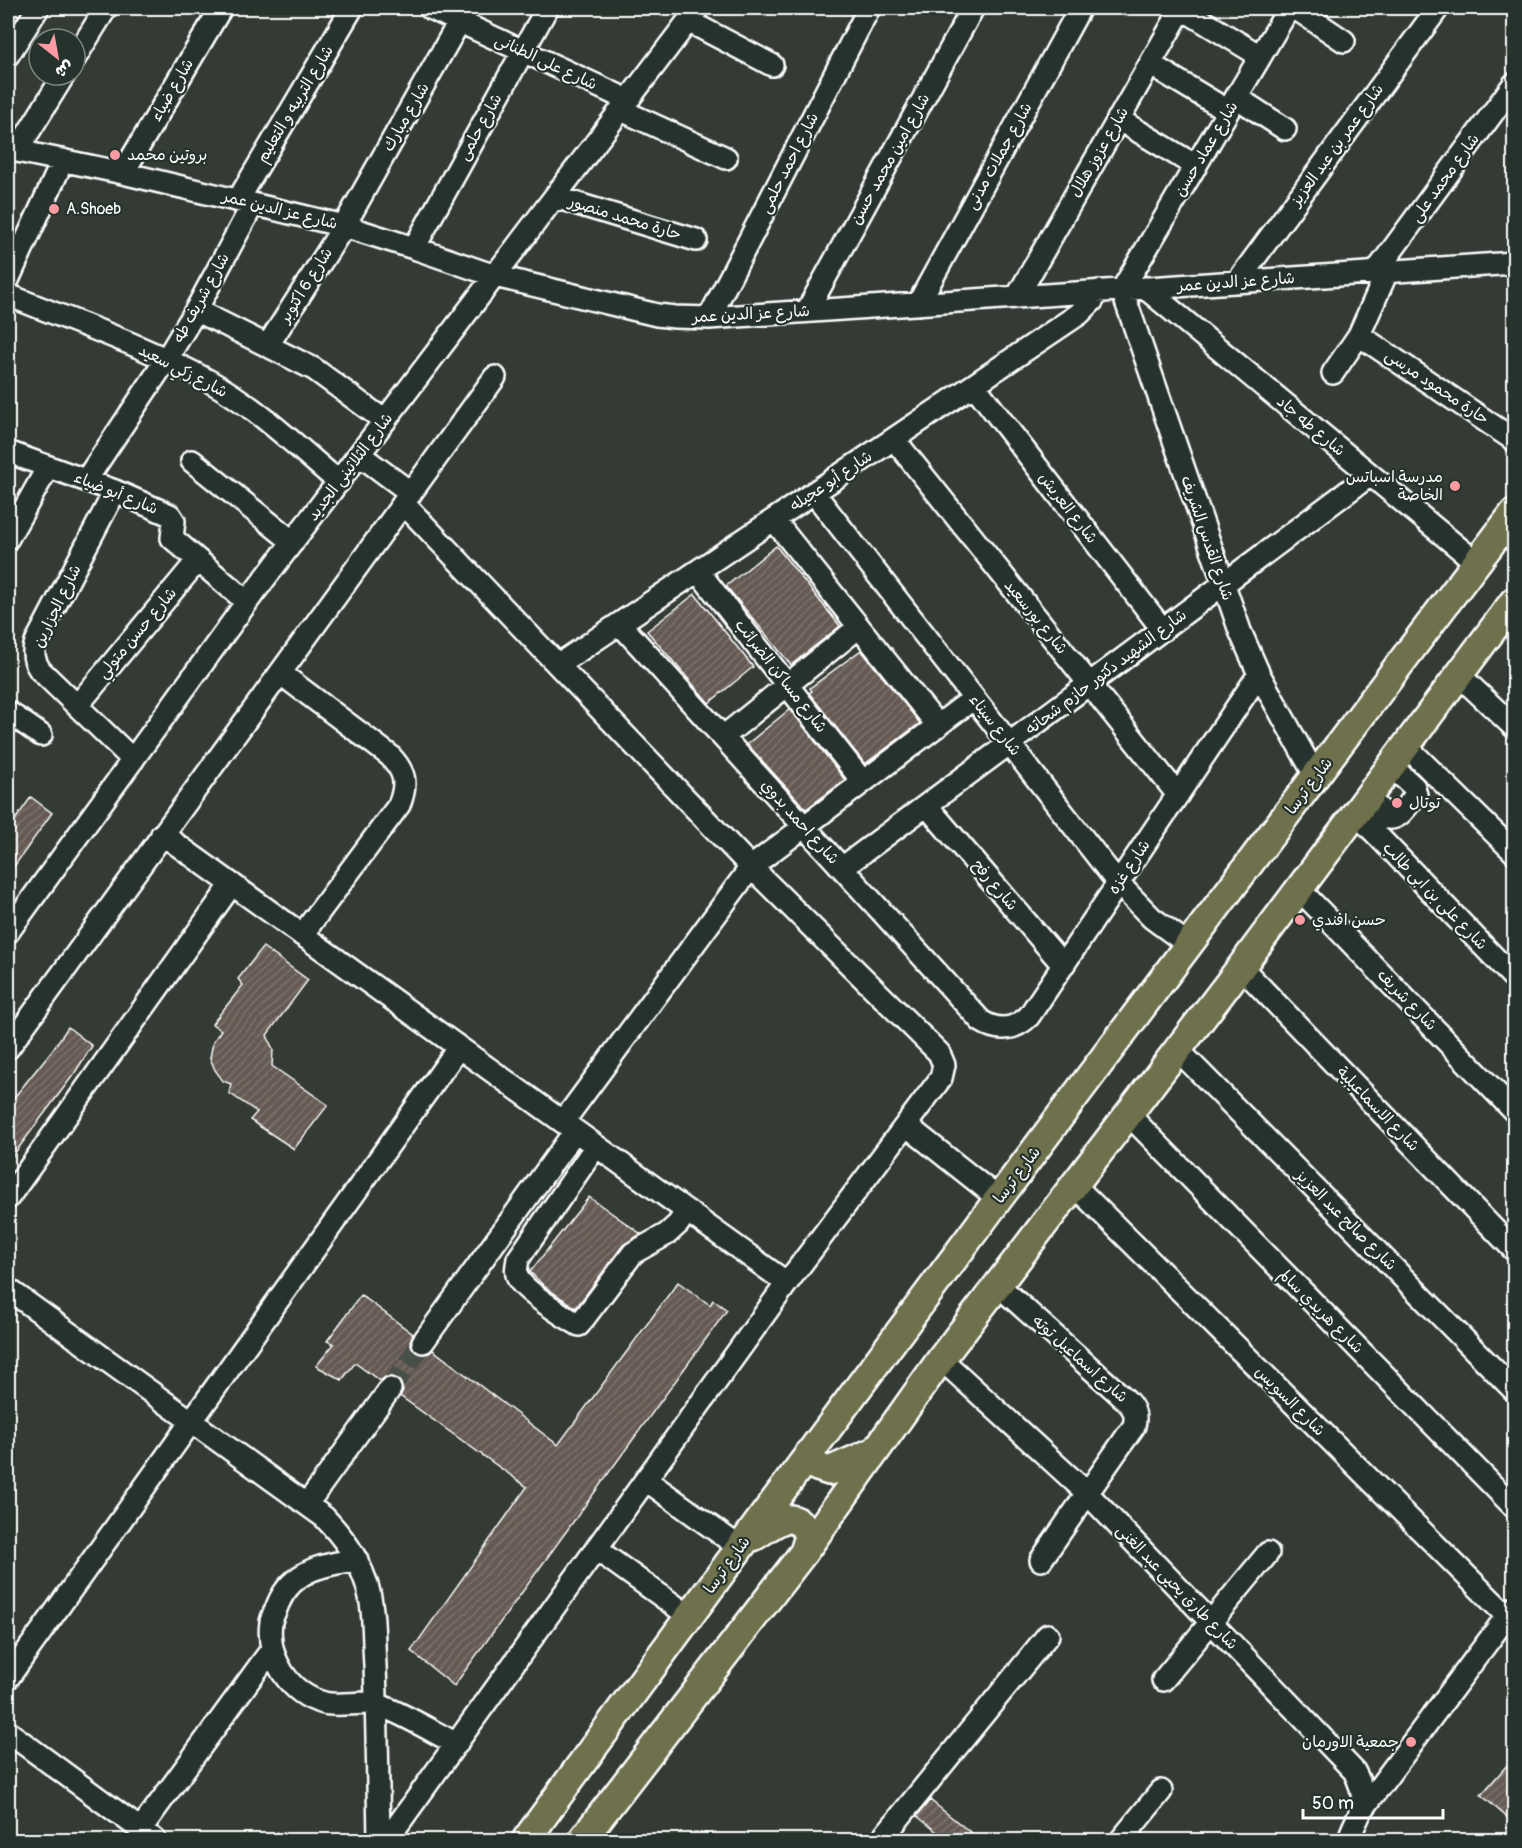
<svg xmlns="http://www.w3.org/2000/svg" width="1522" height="1848" font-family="Pangolin,'Playpen Sans Arabic',sans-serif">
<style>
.building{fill:url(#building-hatch);stroke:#fff;stroke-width:1.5}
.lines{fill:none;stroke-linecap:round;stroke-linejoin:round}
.minor-tunnel{stroke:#474f48;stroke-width:21;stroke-dasharray:21 10;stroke-linecap:butt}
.minor-casing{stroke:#fff;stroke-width:26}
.major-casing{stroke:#fff;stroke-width:32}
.minor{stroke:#26332d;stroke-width:21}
.major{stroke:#6e714b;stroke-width:27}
.poi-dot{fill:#ff9aa2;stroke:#26332d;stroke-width:2}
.labels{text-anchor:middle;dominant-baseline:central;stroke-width:4.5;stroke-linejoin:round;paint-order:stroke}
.street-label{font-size:16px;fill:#fff;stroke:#26332d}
.poi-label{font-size:16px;fill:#fff;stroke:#26332d;text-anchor:start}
</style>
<defs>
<pattern id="building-hatch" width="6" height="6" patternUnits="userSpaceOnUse" patternTransform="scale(1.5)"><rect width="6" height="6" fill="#655a52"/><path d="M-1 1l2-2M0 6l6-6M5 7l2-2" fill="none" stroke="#7c736c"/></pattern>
</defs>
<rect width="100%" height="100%" fill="#333b34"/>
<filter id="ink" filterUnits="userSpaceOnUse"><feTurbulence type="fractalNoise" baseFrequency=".0167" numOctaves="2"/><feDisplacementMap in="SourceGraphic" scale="12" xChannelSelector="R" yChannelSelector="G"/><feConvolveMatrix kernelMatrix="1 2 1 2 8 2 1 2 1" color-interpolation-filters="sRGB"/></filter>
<g filter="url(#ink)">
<!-- building -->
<path class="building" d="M776,546L840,626L791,665L726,586Z
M695,594L753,667L709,703L647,631Z
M861,650L920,723L865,764L809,693L812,691L810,688Z
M790,709L845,780L806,809L747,744Z
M31,797L52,813L8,875V830Z
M263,947L308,980L267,1035L273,1050L272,1066L328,1105L294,1149L250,1120L257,1112L229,1093L231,1084L223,1081L215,1070L210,1058L213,1042L221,1030L212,1024L243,985L238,979Z
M68,1027L92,1046L74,1074L8,1162V1105L53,1049Z
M589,1197L641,1234L623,1245L576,1308L544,1286L530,1272Z
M678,1282L710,1305L713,1300L727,1310L454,1686L411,1651L527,1487L400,1396L403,1391L402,1384L397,1378L392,1376L385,1377L380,1381L355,1363L342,1380L316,1366L334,1344L327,1341L361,1295L413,1334L410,1341L412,1348L415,1352L422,1355L429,1353L433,1350L558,1445Z
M1515,1756V1824L1481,1795Z
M930,1800L980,1840H947L917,1816Z"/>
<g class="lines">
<!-- minor-tunnel -->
<path class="minor-tunnel" d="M390,1389L423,1342"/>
<defs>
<path id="minor" d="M430,8L628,100
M1181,8L1260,56
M1289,8L1122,290L1240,631L1259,674L1316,777
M1295,8L1344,41
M688,21L772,65
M8,55L38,8
M75,58L106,8
M1150,64L1228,111
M1236,97L1285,129
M621,110L726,158
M1118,119L1196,166
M8,149L123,173L344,226L414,248L495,276L657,315L675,317L709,318L1514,263
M17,151L64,75
M123,173L221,8
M555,197L696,240
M238,200L352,8
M414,248L547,8
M1376,272L1514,84
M8,280L63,160
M1237,282L1438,8
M1145,288L1477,563
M8,295C74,322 146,346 209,381C257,407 297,447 339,482
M1017,297L1182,8
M918,304L1080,8
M196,310L314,369L385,421
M807,311L973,8
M709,318L869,8
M1359,335L1514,440
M268,345L344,226L467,8
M1333,373L1359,335L1387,272
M974,385L1163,630
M894,439L1178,795
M8,452L115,491L170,515L174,521L172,538L247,602
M360,455L411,493
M192,461L293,542
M86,480L166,360L196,310L253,204
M115,491L37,640C32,651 33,660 40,670L133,760
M814,493L1118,883L1152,918L1189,945
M774,520L938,726
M8,538L48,467
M698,571L863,782
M620,624L981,1021C998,1032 1015,1030 1029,1016L1259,674
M558,665L1079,314L1093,300L1098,291
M280,673L389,755C405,771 408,783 399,805L302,935
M1459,675L1514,727
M77,706L198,560
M8,712L41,735
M723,737L859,627
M1406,746L1514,852
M1368,797L1388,818C1400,820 1408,804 1416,795L1414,787L1391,766
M927,806L1063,965
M1356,813L1514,978
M162,834L787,1283
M842,868L1370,475
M1299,889L1514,1111
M8,932L247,602L698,8
M1241,967L1514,1250
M8,1048L495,377
M1178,1050L1514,1390
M1128,1114L1514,1507
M563,1122L751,867L974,698
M906,1125L999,1199
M596,1146L518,1259C517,1265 515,1272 518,1278C524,1291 565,1317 579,1325L633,1253L667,1234L678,1224L687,1211
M1074,1185L1507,1616
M8,1198L232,884
M998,1285L1126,1400C1134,1408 1137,1415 1134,1426L1041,1560
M8,1289L324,1517C343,1537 357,1556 366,1582C375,1608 373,1638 375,1665C377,1723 378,1782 379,1840
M423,1342L575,1131
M941,1359L1087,1493L1354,1771C1361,1784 1366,1798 1360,1813C1356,1823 1351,1830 1349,1840
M646,1480L739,1547
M307,1504L390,1389
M596,1549L689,1616
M357,1560C324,1564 292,1570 278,1604C276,1610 272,1616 271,1622C266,1657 289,1694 324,1703C339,1707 367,1700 379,1705C406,1715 431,1731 457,1744
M8,1678L459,1047
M1163,1680L1268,1553
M8,1732L155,1840
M1360,1813L1507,1616L1514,1608
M140,1830L272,1649
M387,1840L787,1283L941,1078L944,1065L939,1053L751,867L403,503
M881,1840L1048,1635
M1121,1840L1161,1791"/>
<path id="major" d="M809,1453L817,1467L829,1471L875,1451
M753,1537C762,1532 772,1524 782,1520C794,1516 808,1525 808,1539C807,1543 805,1548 804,1552
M526,1840C850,1394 1181,953 1514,513
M582,1840L804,1552L941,1359L1241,967L1514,601"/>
</defs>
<!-- minor casing -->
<use href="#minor" class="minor-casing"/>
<!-- major casing -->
<use href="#major" class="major-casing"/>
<!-- minor -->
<use href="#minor" class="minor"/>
<!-- major -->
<use href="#major" class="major"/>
</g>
</g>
<!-- markers -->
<g class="poi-dot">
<circle cx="115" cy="155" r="6"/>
<circle cx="54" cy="209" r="6"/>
<circle cx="1455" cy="486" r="6"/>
<circle cx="1397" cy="803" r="6"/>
<circle cx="1300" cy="920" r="6"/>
<circle cx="1411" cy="1742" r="6"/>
</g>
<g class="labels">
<!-- street labels -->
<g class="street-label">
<text transform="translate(546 62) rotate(25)">شارع على الطنانى</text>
<text transform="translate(172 90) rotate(-60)">شارع ضياء</text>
<text transform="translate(295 104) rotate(-59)">شارع التربيه و التعليم</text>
<text transform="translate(406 117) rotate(-60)">شارع مبارك</text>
<text transform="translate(480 127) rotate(-61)">شارع حلمى</text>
<text transform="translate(1337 145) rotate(-54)">شارع عمر بن عبد العزيز</text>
<text transform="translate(1206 149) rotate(-59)">شارع عماد حسن</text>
<text transform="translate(1099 152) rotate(-60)">شارع عزوز هلال</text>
<text transform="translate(999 156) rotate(-61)">شارع جملات مدنى</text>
<text transform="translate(890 159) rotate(-61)">شارع امين محمد حسن</text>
<text transform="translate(789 163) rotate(-63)">شارع احمد حلمى</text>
<text transform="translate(1445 178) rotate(-54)">شارع محمد على</text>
<text transform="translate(280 210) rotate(14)">شارع عز الدين عمر</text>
<text transform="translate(625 218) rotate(17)">حارة محمد منصور</text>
<text transform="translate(1236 282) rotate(-4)">شارع عز الدين عمر</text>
<text transform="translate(306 285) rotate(-58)">شارع 6 اكتوبر</text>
<text transform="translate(201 298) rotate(-61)">شارع شريف طه</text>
<text transform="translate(751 314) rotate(-3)">شارع عز الدين عمر</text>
<text transform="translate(183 371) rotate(27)">شارع زكي سعيد</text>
<text transform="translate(1437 387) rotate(34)">حارة محمود مرسى</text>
<text transform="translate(1311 426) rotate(40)">شارع طه جاد</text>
<text transform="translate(350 467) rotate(-53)">شارع الثلاثينى الجديد</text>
<text transform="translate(831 481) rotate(-34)">شارع أبو عجيله</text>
<text transform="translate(116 493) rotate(22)">شارع أبو ضياء</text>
<text transform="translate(1068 508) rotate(52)">شارع العريش</text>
<text transform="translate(1207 538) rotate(71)">شارع القدس الشريف</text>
<text transform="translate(57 606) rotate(-64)">شارع الجزارين</text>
<text transform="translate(1036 617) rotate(51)">شارع بورسعيد</text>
<text transform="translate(137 633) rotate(-50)">شارع حسن متولي</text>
<text transform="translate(1106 672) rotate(-37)">شارع الشهيد دكتور حازم شحاته</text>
<text transform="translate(781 676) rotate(52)">شارع مساكن الضرائب</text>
<text transform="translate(995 725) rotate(52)">شارع سيناء</text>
<text transform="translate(1309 786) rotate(-53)">شارع ترسا</text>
<text transform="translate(800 822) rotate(48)">شارع احمد بدوي</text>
<text transform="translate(1129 867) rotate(-56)">شارع غزه</text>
<text transform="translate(995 885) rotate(50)">شارع رفح</text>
<text transform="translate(1435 896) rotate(46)">شارع على بن ابى طالب</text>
<text transform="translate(1407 1000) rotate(46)">شارع شريف</text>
<text transform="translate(1378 1109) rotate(46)">شارع الاسماعيلية</text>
<text transform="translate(1017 1175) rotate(-53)">شارع ترسا</text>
<text transform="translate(1346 1220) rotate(45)">شارع صالح عبد العزيز</text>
<text transform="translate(1321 1311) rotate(45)">شارع هريدي سالم</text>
<text transform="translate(1080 1359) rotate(42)">شارع اسماعيل توته</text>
<text transform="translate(1290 1401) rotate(45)">شارع السويس</text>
<text transform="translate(727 1565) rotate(-54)">شارع ترسا</text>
<text transform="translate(1177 1587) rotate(46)">شارع طارق يحيى عبد الغنى</text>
</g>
<!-- poi labels -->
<g class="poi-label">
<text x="127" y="155">بروتين محمد</text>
<text x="66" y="209">A.Shoeb</text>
<text x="1443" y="477" text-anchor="end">مدرسة اسباتس<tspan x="1443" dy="18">الخاصة</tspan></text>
<text x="1409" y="803">توتال</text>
<text x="1312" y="920">حسن افندي</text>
<text x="1399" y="1742" text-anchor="end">جمعية الاورمان</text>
</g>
</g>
<!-- margin -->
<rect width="1522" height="1848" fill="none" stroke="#26332d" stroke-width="30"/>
<rect x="15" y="15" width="1492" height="1818" fill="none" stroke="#fff" stroke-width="2" filter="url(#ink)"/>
<!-- north arrow -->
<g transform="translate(57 57) rotate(149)"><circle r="28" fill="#26332d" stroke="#7d8581" stroke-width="1.5"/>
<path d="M0-4.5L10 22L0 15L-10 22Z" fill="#ff9aa2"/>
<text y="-9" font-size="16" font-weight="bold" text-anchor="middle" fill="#ffffff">ش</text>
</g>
<!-- scale -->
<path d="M1303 1809v9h140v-9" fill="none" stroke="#ffffff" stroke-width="3"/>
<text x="1312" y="1809" font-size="18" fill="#ffffff" stroke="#26332d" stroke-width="4.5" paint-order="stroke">50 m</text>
</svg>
